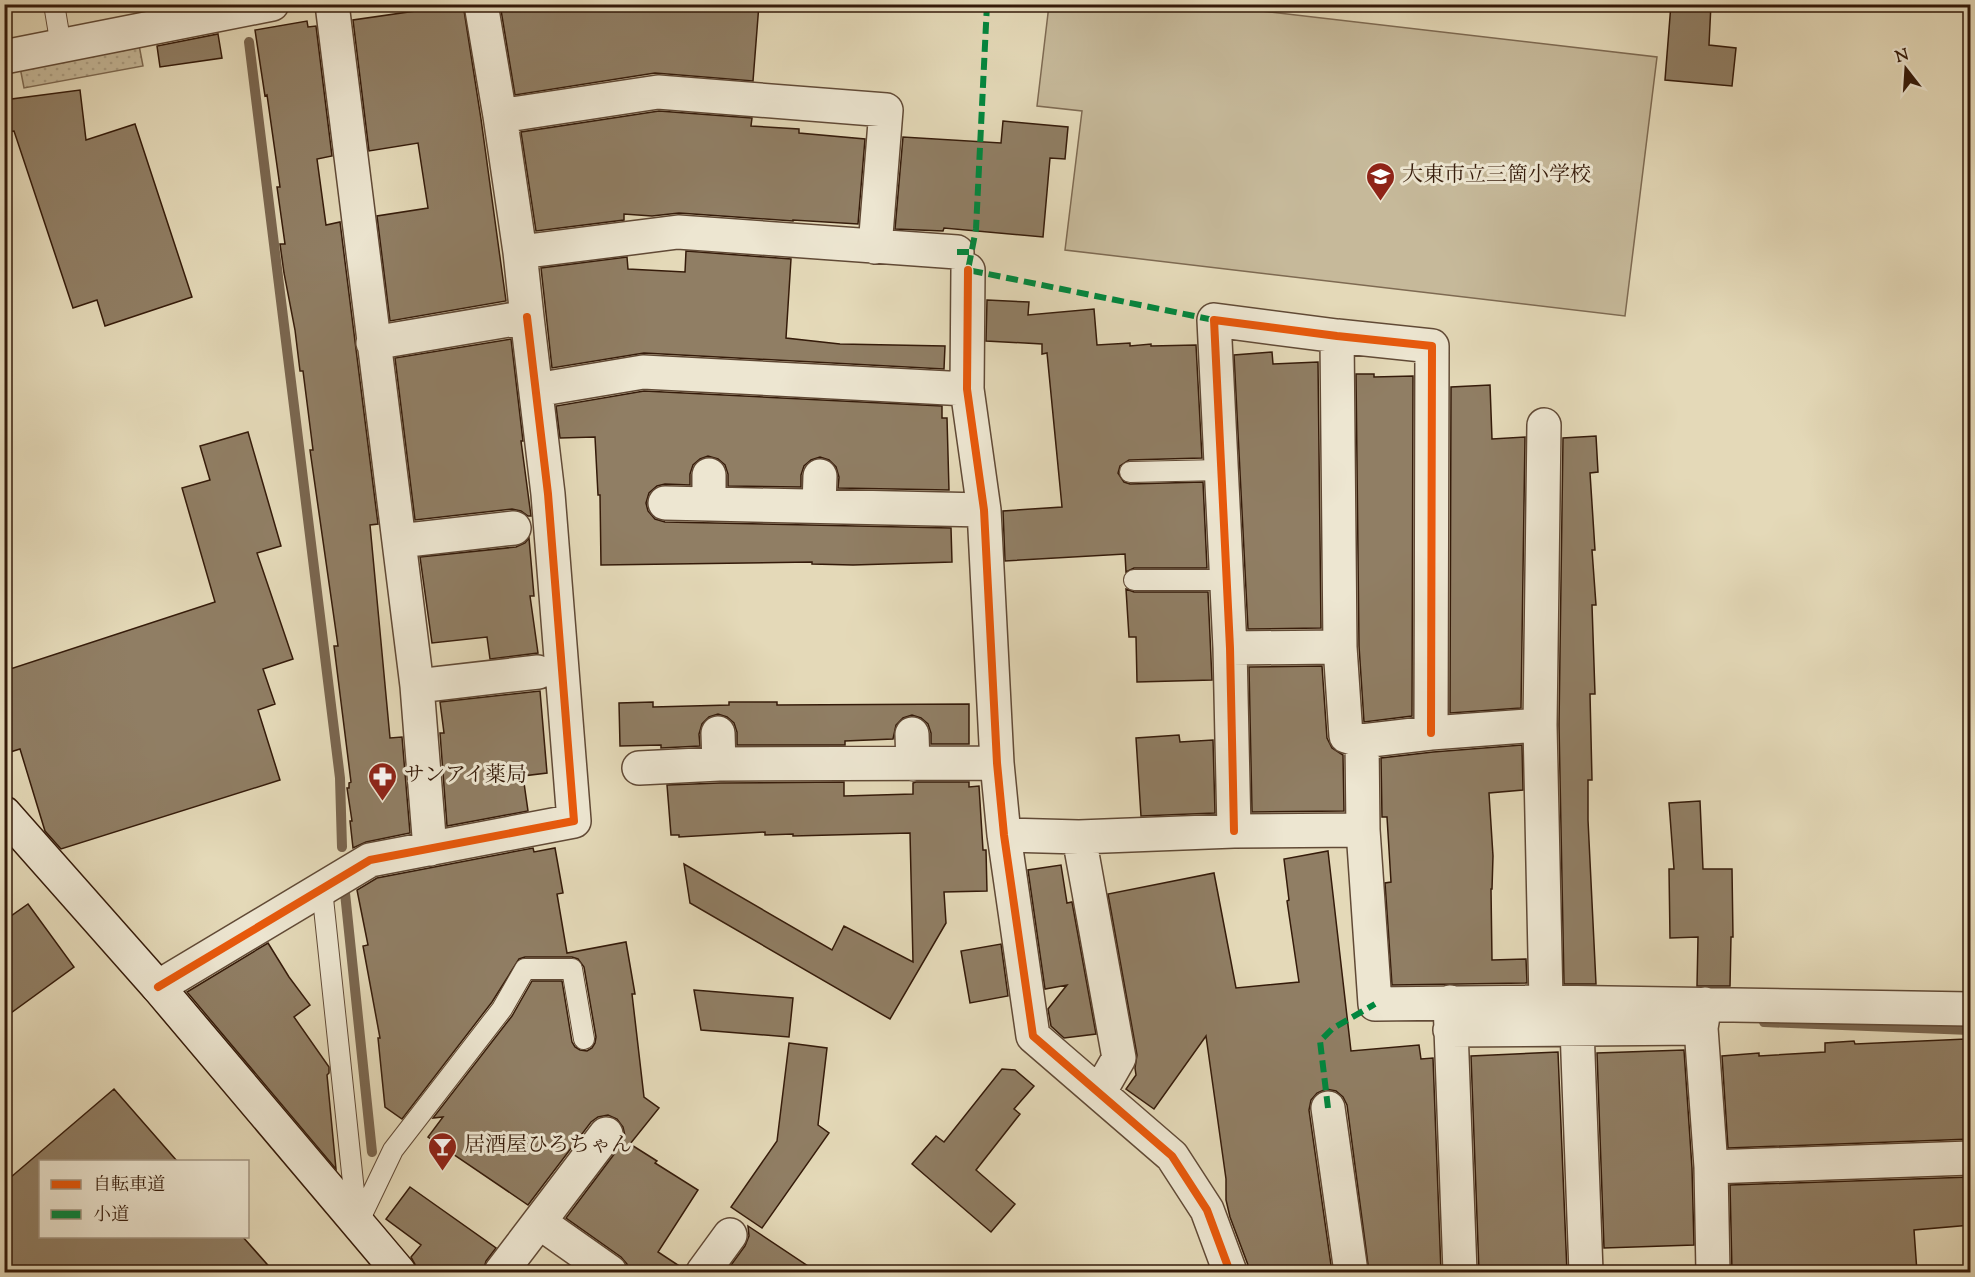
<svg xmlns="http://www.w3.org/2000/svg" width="1975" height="1277" font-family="'Sorts Mill Goudy','Noto Serif JP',serif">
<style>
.park{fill:url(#park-dots);stroke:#7e6a52;stroke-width:1.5}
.pitch{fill:#c6b99a;stroke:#7e6a52;stroke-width:1.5}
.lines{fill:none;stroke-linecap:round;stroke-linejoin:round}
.stream{stroke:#7a664f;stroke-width:10}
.building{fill:#907e64;stroke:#351b0a;stroke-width:1.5}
.lane-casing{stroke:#614a36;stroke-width:22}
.street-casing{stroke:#614a36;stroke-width:36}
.secondary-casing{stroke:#351b0a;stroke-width:36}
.lane{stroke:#ede6d1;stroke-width:20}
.street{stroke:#ede6d1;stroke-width:33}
.secondary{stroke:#ede6d1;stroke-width:33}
.quiet{stroke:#00873e;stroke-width:6;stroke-dasharray:12 6;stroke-linecap:butt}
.cycleway-casing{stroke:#ede6d1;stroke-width:11}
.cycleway{stroke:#e8590c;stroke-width:8}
.labels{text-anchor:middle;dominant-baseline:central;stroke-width:6;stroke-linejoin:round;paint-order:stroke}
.poi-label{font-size:21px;fill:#351b0a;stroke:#ede6d1;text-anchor:start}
</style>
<defs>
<pattern id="park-dots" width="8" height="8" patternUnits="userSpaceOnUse" patternTransform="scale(1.5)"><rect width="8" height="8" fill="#c6b99a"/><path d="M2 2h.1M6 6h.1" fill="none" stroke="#ab9e83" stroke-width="1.8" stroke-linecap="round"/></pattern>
</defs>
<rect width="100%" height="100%" fill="#e4d9b8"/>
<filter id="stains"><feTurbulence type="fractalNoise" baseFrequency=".00333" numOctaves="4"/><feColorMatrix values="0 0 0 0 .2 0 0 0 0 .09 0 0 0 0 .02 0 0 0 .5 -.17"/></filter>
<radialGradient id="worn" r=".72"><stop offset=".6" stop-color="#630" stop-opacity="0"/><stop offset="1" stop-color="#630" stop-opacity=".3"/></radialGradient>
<!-- park -->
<path class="park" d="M138,40L143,66L24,88L19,62Z"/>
<!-- pitch -->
<path class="pitch" d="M1049,5H1210L1657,57L1625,316L1065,250L1082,111L1037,106Z"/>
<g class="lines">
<!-- stream -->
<path class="stream" d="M249,42L340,778L342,847
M345,893L372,1152
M1764,1022L1970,1030"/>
</g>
<!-- building -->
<path class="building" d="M414,4H463L481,119L506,301L390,321L377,216L428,208L418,143L369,151L353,20L415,11Z
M500,4H759L753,81L655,73L515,95Z
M1671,4H1711L1709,45L1736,48L1732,86L1665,80Z
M307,21L308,27L316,26L332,156L317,159L326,225L340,222L378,524L370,525L390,738L402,737L410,833L366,842L353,848L350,821H352L347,788H349V783L351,782L334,646H338L310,450H313L303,371H300L295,330L284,273L280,244H285L277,187H280L267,95L265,96L255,30Z
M218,34L222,58L160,67L157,46Z
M80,90L86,140L135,124L192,297L105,326L97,300L73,308L14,131L4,132V100Z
M659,111L752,118L751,126L799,129V133L865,139L858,224L793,220V221L679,213L652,216L624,214V220L536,231L521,132Z
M1003,121L1068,127L1065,159L1050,158L1043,237L944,228L943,231L895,229L903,137L1001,143Z
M686,251L791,259L786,338L840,344L945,346L944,369L644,353L552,368L541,268L627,257L628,269L685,272Z
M987,300L1029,302L1028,315L1094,309L1097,345L1130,343V346L1151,344V346L1196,345L1202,458L1129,460L1120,466L1118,473L1124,482L1130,484L1203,482L1207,568H1134L1126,572L1125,554L1005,561L1003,511L1062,507L1047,353L1042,354V344L986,341Z
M511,339L523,441H521L531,516H528L521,511L512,509L415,520L395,358Z
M1272,352L1273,364L1318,362L1321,628L1248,629L1234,355Z
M1356,374H1374V377L1413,376L1412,716L1364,722L1359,646Z
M1490,385L1492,439L1525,437L1521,708L1450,713L1451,387Z
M644,391L942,406V418H947L949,490L838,488L839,477L836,467L829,460L820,457L811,460L804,466L801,475V487L728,486V474L725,465L718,459L708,456L700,459L693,465L690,474V485L665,484L657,486L649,493L646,503L648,511L655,519L665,522L951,528L952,562L853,565L812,564V562L601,565L600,495H598L595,437L560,438L556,406Z
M248,432L281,546L257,553L293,659L263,669L275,704L258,710L280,780L61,849L45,831L20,749L4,754V671L215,602L182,488L210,480L200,446Z
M1596,436L1598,472L1590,473L1595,550H1592L1596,605H1592L1595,694H1590L1592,780H1588V820L1596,984H1564L1559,725L1563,438Z
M529,538L534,596H530L538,653L490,659L487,637L432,643L420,557L516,547L525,543Z
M1126,589L1134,592H1208L1212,680L1137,682L1136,637H1129Z
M1322,666L1327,738L1332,748L1343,755L1344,811L1252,812L1249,667Z
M540,691L547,773L523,776L528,811L447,826L440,733H444L440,702Z
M653,702V707L729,705V702H777V705L969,704V744H931V733L928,724L921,718L912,715L903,718L896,725L893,739L845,741V745H737V732L734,723L727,717L718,714L709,717L702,724L699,734L700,746L661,748V745L620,746L619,703Z
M1179,735L1180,742L1213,740L1215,813L1141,816L1136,738Z
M1522,745L1523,790L1489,793L1493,856L1492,889H1491L1492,960L1526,959L1527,983L1392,985L1385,883L1391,882L1387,817H1382L1381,758L1433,752Z
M844,782V796L913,794V783L916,782H969V787L979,786L983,850H986L987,891L944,892L946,923L890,1019L690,903L684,864L832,950L844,926L913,962L910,833L793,836V834L765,835V832L679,837V835H671L667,785L720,783Z
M1700,801L1703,869H1732L1733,937H1731L1730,986H1697L1698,937L1670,938L1669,869H1674L1669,803Z
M533,848L534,852L555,848L563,893L557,894L567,953L626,942L635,994H632L644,1097L659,1108L630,1144L657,1161L655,1163L698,1190L658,1252L684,1269L685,1272H629L627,1264L621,1257L566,1218L621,1145L625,1136L623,1127L617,1119L608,1115L598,1117L591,1122L528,1205L428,1137L443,1117L433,1118L512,1016L532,981H562L572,1042L575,1047L580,1050L587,1051L592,1048L595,1043L596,1037L584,967L578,959L572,957H525L519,959L492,1002L402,1119L385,1107L378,1038H380L363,946L368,945L357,890L377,878Z
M1328,851L1351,1051L1419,1045L1421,1059L1433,1058L1441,1272H1369L1347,1105L1343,1097L1336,1091L1326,1089L1317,1093L1311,1100L1309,1110L1332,1272H1248V1265L1230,1217L1226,1200V1179L1206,1036L1154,1109L1126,1089L1136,1075L1135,1068L1137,1055L1108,894L1214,873L1236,988L1299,982L1287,901L1289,900L1284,859Z
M1061,865L1067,903L1072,902L1096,1034L1064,1038L1051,1026L1048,1009L1067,985L1045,989L1028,870Z
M28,904L74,967L4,1018V921Z
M268,943L289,977L310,1005L294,1017L329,1067V1073L327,1075L336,1169L187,992Z
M1001,944L1008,996L970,1003L961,951Z
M694,990L793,998L789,1037L701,1030Z
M1966,1039L1971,1111V1139L1728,1148L1722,1056L1759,1053V1056L1825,1052V1043L1854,1041L1855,1044Z
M789,1043L827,1048L818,1125L829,1133L762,1228L731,1207L777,1141Z
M1684,1050L1692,1168L1694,1245L1604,1248L1597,1053Z
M1558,1052L1567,1272H1479L1471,1056Z
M1002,1069L1015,1070L1034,1086L1014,1109L1020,1114L976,1170L1015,1204L991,1232L912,1164L936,1136L944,1142Z
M114,1089L177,1161H40V1236H242L274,1272H4V1183Z
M1971,1177V1225L1914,1230L1917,1272H1732L1730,1185Z
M410,1187L496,1248L486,1261L483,1272H417V1268L411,1257L421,1245L386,1219Z
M748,1226L817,1272H726L745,1246L749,1236Z"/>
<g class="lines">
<defs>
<path id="lane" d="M54,4L61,46
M1130,472L1221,470
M1134,580H1226
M322,889L357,1220
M358,1223L393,1150L502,1009L525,969H572L584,1039"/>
<path id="street" d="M332,4L417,686L430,849
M481,4L500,116L520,252
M4,57L272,4
M500,116L658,92L886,110L875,247
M968,270L967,389L984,510L997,763L1004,835L1033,1036L1172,1156L1207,1210L1230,1272
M1337,336L1340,647L1346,736L1362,741L1431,733L1540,725
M373,343L527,317L520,252L678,232L957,252
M536,390L643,372L967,389
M1544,425L1540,725L1546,1002
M665,503L984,510
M709,504V475
M819,506L820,476
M399,541L514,528
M1230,648L1340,647
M417,686L538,672
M718,733L719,764
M912,734L913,764
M1362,741L1363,830L1375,1004L1546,1002L1970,1009
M639,768L719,764L997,763
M1234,831L1230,648L1214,320L1337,336L1432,346L1431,733
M1004,835L1079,837L1234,831L1363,830
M1079,837L1119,1058L1099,1093
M158,987L370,860L574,821L548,494L527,317
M1450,1002L1460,1272
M1705,1004L1701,1028L1711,1167L1713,1272
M1577,1028L1586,1272
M1450,1030L1701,1028
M1328,1108L1351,1272
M1711,1167L1970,1158
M539,1222L610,1272
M501,1272L606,1134
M703,1272L730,1235"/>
<path id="secondary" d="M4,813L158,987L399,1272"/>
</defs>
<!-- lane casing -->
<use href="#lane" class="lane-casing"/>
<!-- street casing -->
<use href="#street" class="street-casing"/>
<!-- secondary casing -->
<use href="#secondary" class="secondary-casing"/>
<!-- lane -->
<use href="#lane" class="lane"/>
<!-- street -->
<use href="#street" class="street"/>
<!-- secondary -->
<use href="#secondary" class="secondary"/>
<!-- quiet -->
<path class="quiet" d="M987,4L976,229L968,270L1214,320
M957,252H972
M1328,1108L1320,1041L1332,1029L1375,1004"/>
<defs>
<path id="cycleway" d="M968,270L967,389L984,510L997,763L1004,835L1033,1036L1172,1156L1207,1210L1230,1272
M1234,831L1230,648L1214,320L1337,336L1432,346L1431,733
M158,987L370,860L574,821L548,494L527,317"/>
</defs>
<!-- cycleway casing -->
<use href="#cycleway" class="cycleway-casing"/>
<!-- cycleway -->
<use href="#cycleway" class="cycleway"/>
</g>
<!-- icons -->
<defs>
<symbol id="school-pin" viewBox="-11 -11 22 30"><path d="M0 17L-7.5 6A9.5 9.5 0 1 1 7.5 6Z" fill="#8f2418" stroke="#ede6d1"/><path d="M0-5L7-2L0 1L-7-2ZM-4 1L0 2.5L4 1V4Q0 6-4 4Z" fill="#fff"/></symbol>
<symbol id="pharmacy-pin" viewBox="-11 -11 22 30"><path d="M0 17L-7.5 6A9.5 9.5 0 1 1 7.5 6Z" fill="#8f2418" stroke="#ede6d1"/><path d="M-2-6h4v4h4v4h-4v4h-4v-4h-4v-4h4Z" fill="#fff"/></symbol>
<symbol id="bar-pin" viewBox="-11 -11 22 30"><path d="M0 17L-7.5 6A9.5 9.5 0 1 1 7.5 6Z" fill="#8f2418" stroke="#ede6d1"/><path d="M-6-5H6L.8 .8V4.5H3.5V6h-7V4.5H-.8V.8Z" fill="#fff"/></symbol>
</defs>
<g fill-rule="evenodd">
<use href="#school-pin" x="1364" y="160" width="33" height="45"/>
<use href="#pharmacy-pin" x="366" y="760" width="33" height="45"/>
<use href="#bar-pin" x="426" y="1130" width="33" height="45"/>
</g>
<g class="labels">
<!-- poi labels -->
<g class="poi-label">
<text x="1402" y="176">大東市立三箇小学校</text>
<text x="404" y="776">サンアイ薬局</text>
<text x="464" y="1146">居酒屋ひろちゃん</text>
</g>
</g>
<!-- margin -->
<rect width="1975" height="1277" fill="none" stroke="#e4d9b8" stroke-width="24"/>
<rect x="6" y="6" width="1963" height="1265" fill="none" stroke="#351b0a" stroke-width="3"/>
<rect x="12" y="12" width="1951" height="1253" fill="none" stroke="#351b0a" stroke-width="1.5"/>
<!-- legend -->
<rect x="39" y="1160" width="210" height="78" fill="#ede6d1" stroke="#a39581" stroke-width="1.5"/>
<rect x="51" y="1180" width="30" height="9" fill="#e8590c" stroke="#a39581" stroke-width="1.5"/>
<text x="93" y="1190" font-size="18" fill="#351b0a">自転車道</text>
<rect x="51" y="1210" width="30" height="9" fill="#00873e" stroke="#a39581" stroke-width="1.5"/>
<text x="93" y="1220" font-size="18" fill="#351b0a">小道</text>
<!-- north arrow -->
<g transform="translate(1906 69) rotate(343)" stroke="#ede6d1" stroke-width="4.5" paint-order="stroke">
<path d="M0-4.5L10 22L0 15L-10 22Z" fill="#351b0a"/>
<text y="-9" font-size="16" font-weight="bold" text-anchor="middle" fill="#351b0a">N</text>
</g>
<rect width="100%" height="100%" filter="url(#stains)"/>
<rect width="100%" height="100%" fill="url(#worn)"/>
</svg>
